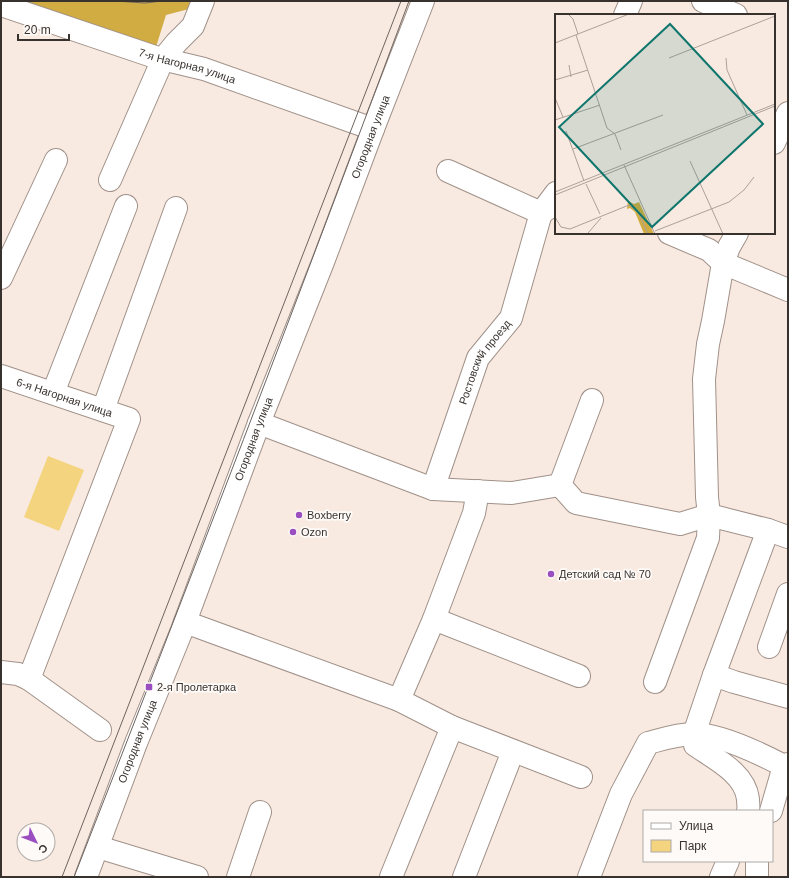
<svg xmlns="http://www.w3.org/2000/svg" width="789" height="878" font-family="Helvetica,sans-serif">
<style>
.green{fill:#f4d47f}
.forest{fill:#d0ac42}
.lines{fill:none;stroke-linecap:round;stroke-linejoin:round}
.minor-casing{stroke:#a09189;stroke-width:24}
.minor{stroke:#fff;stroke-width:22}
.tram{stroke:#6d6460;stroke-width:1}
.poi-dot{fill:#9b4ec0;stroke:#fdfaf8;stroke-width:1.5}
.labels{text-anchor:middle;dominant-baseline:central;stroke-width:3.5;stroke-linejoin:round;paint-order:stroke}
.street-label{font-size:11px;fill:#38322f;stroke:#fdfaf8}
.poi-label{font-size:11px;fill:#38322f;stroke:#fdfaf8;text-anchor:start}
.inset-road{fill:none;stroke:#aca09a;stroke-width:1}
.view{fill:#0f766e;fill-opacity:0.15;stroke:#0f766e;stroke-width:2}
.inset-edge{fill:none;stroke:#38322f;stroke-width:2}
</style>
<rect width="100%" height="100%" fill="#f9eae1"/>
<!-- green -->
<path class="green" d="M48,456L84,470L59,531L24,517Z"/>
<!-- forest -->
<path class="forest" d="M16,1H203L204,5L166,15L156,47Z"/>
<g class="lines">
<defs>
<g id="minor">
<path d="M703,1L736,15"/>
<path id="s1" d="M1,5L158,58L204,69L373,129"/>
<path d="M625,15L631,1"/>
<path d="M774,143L788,113"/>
<path d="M448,171L541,213L553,205"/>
<path d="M110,180L163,59L176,43L193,26L203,1"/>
<path d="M669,233L709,250L723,263L788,290"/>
<path d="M1,278L56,160"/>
<path id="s2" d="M1,376L129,419L29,679L100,730"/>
<path d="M53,393L126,206"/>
<path d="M103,410L176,208"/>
<path d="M259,423L433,489L512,493L560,485L592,400"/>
<path d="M560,485L576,503L680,524L709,515L768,530L788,537"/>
<path id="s3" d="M433,489L478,358L511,318L541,213L556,193"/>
<path d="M434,619L579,676"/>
<path d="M185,622L399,700L452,727L581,777"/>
<path d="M769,647L788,594"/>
<path d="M1,672L18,674L29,679"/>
<path d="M714,675L734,682L788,697"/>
<path d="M655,682L708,538L709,515L707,497L704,379L708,344L713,321L723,263L729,247L737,233"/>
<path d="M399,700L434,619L474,513L478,491"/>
<path d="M748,811C749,807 748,803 748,799C745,773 715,759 695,745L694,734L714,675L768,530"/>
<path d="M771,811L784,766"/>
<path d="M98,847L197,877"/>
<path d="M757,861V877"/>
<path id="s4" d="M86,877L136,743L182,630L259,423L323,262L373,129L423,1"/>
<path d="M238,877L260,812"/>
<path d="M391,877L452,727"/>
<path d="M464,877L513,751"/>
<path d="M589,877L621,794L648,743C663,739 678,734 694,734C719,734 761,754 784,766L788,764"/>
<path d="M721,877L728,861"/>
</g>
</defs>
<!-- minor casing -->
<use href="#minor" class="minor-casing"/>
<!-- minor -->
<use href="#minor" class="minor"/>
<!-- tram -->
<path class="tram" d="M115,1L145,3L162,1
M62,877L401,1
M74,877C188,586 300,294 409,1"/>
</g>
<!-- markers -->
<g class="poi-dot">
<circle cx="299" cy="515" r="4"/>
<circle cx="293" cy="532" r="4"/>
<circle cx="551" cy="574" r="4"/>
<rect x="145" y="683" width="8" height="8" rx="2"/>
</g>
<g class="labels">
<!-- street labels -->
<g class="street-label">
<text stroke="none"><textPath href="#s1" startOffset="196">7-я Нагорная улица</textPath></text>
<text stroke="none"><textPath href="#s4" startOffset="793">Огородная улица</textPath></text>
<text stroke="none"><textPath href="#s3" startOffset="138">Ростовский проезд</textPath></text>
<text stroke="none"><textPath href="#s2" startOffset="67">6-я Нагорная улица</textPath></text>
<text stroke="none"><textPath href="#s4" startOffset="469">Огородная улица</textPath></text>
<text stroke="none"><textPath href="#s4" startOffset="145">Огородная улица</textPath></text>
</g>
<!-- poi labels -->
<g class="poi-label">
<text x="307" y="515">Boxberry</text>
<text x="301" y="532">Ozon</text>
<text x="559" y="574">Детский сад № 70</text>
<text x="157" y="687">2-я Пролетарка</text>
</g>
</g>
<!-- overview -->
<g transform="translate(555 14)">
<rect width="220" height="220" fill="#f9eae1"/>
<path d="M73,187L79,190L84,188L99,220H89L80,198L75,194L72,195Z" fill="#d0ac42"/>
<path class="inset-road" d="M13,0L18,5L23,20M21,21L52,114L60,120L66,136M0,29L74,0M114,44L220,2M171,44L172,56L192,101M14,51L16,63M0,66L33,56M0,84L8,103M0,106L45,91M11,117L29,167M18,135L108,101M135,147L168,220M69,151L100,220M31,170L45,200M0,178L220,90M0,181L220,92M0,203L6,213L15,215L74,191L83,198L93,220M100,217L174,188L189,176L199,163M33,219L46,204"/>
<path class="view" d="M115,10L208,110L97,213L4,113Z"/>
<rect width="220" height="220" class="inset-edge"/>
</g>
<!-- border -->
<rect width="789" height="878" fill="none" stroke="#38322f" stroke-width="4"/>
<!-- legend -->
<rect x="643" y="810" width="130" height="52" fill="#fdfaf8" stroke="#aeaaa8"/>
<rect x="651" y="823" width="20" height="6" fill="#ffffff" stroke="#aeaaa8"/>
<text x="679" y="830" font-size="12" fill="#38322f">Улица</text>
<rect x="651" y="840" width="20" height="12" fill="#f4d47f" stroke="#aeaaa8"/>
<text x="679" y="850" font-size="12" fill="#38322f">Парк</text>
<!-- north arrow -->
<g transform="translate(36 842) rotate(133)"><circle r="19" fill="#fdfaf8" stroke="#aeaaa8"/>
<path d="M0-3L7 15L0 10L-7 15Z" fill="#9b4ec0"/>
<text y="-6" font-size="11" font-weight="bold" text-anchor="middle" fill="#38322f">С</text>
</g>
<!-- scale -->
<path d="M18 34v6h51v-6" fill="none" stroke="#38322f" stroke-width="2"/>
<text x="24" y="34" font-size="12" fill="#38322f" stroke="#fdfaf8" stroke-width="3" paint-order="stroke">20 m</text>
</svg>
